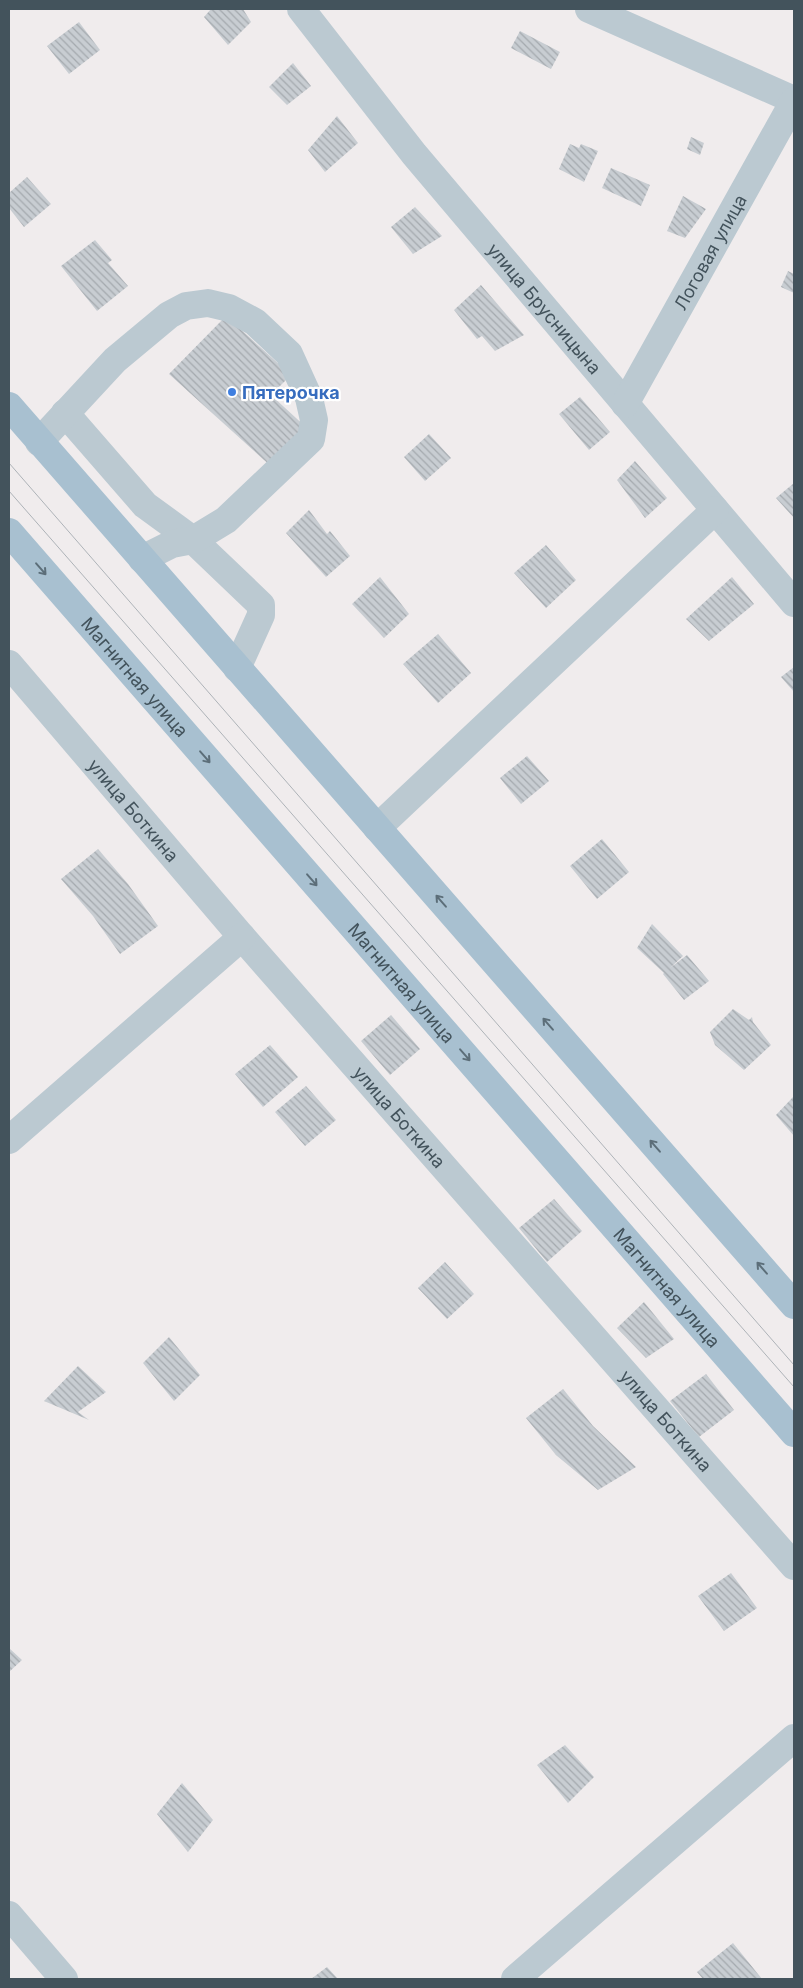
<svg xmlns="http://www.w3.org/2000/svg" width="803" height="1988" font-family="Inter,sans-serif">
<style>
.building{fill:url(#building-back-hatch)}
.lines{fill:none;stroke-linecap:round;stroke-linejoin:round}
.minor{stroke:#bbc9d1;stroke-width:28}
.major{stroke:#a8c0d0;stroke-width:28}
.tram{stroke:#aeb3b8;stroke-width:1}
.oneway{stroke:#5c6e79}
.shop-dot{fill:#3f7fe0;stroke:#fff;stroke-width:2}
.labels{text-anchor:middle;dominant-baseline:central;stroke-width:4.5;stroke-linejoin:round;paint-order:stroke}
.street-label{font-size:18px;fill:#43535c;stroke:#fff}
.shop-label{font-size:18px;font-weight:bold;fill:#366cbe;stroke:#fff;text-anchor:start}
</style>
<defs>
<pattern id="building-back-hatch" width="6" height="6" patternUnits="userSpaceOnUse" patternTransform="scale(1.25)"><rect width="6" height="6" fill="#c8cdd2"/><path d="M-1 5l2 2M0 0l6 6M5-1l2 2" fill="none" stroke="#a4a9ae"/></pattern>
</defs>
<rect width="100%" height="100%" fill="#f0eced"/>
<!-- building -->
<path class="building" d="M211,9H243L251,22L228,45L204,17Z
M79,22L100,50L69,74L47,46Z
M520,31L560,52L551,69L511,48Z
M293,63L311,86L287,105L269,87Z
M337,116L358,143L325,172L308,150Z
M691,137L704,143L700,155L687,149Z
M570,144L579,148L581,144L598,151L584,182L559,169Z
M611,168L650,185L641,206L602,188Z
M27,177L51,204L24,227L9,208V193Z
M683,196L706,209L685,238L667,231Z
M415,207L442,236L413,254L391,227Z
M95,240L112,260L108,263L128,286L97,311L61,266Z
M788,271L794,274V293L781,287Z
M481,285L524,335L495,351L482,336L477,339L454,310Z
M226,316L291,375L271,395L309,430L274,469L169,374Z
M580,397L610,432L589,450L559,414Z
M429,434L451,458L425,481L404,457Z
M635,461L667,498L645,518L617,480Z
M794,483V518L776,498Z
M309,510L327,534L330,531L350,556L326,577L286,533Z
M546,545L576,580L546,608L514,573Z
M380,577L409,614L384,638L352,604Z
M732,577L754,604L709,641L686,619Z
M438,634L471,673L438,703L403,664Z
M794,667V692L781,677Z
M527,756L549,781L521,804L500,778Z
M602,839L629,872L597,899L570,866Z
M98,849L128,884L158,926L120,954L93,916L61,879Z
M652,924L683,956L670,968L687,955L709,981L684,1000L663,974L664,973L637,948Z
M733,1009L749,1020L752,1017L753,1022L771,1045L744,1070L715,1045L710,1032Z
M391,1015L420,1049L390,1075L361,1041Z
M270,1045L298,1077L263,1107L235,1074Z
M306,1086L336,1120L305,1146L275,1112Z
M793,1097L794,1098V1136L776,1115Z
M554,1199L582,1231L547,1262L519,1228Z
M445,1262L474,1294L447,1319L418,1288Z
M644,1302L674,1339L646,1358L617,1328Z
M169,1337L200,1375L174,1401L143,1363Z
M78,1366L106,1392L78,1412L89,1420L44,1401Z
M706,1374L734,1410L699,1437L670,1401Z
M563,1389L593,1426L636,1467L598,1490L556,1455L526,1418Z
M731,1573L757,1608L724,1631L698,1596Z
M9,1648L22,1660L9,1672Z
M565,1745L594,1777L568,1803L537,1765Z
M182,1783L213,1820L188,1852L157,1814Z
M733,1943L762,1979H703L697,1972Z
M327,1967L338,1979H311Z"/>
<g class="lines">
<!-- minor -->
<g class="minor">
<path id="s1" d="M301,9L414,154L794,603"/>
<path d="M589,9L794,100"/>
<path id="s2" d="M625,404L794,101"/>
<path d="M65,413L145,505L193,540L261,605V615L237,668"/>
<path d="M39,442L115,360L169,315L186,306L208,303L229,308L255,322L289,354L309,398L314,420L311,439L226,520L193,540L172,544L142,559"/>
<path id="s3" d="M9,664L242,937L794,1566"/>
<path d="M377,828L715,510"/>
<path d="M9,1140L242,937"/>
<path d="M9,1915L64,1979"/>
<path d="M515,1979L794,1738"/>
</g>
<!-- major -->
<g class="major">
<path d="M9,406L794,1305"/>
<path id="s4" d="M9,532L794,1433"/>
</g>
<!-- tram -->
<path class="tram" d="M9,463L794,1365
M9,491L794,1387"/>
</g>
<!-- one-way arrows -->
<defs><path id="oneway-shaft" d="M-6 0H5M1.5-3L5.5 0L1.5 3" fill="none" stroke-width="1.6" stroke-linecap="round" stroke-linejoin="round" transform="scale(1.25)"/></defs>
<g class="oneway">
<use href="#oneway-shaft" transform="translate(41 569) rotate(49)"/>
<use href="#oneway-shaft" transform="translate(205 757) rotate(49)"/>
<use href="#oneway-shaft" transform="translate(312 880) rotate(49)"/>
<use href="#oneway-shaft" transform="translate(441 901) rotate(-131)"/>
<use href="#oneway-shaft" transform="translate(548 1024) rotate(-131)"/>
<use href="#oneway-shaft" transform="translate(465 1055) rotate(49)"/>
<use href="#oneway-shaft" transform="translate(655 1146) rotate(-131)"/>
<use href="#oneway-shaft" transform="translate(762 1268) rotate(-131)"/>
</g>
<!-- markers -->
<circle class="shop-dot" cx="232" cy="392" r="5"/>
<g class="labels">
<!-- street labels -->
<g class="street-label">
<text stroke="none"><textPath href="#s2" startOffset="174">Логовая улица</textPath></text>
<text stroke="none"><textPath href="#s1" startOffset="386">улица Брусницына</textPath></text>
<text stroke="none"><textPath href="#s4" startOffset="192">Магнитная улица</textPath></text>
<text stroke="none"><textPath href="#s3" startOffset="192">улица Боткина</textPath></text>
<text stroke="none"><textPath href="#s4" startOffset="598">Магнитная улица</textPath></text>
<text stroke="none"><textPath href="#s3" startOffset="598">улица Боткина</textPath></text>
<text stroke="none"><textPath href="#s4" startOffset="1002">Магнитная улица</textPath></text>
<text stroke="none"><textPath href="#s3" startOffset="1002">улица Боткина</textPath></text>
</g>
<!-- shop labels -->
<g class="shop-label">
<text x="242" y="392">Пятерочка</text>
</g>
</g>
<!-- border -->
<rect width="803" height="1988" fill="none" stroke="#43535c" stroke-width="20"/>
</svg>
